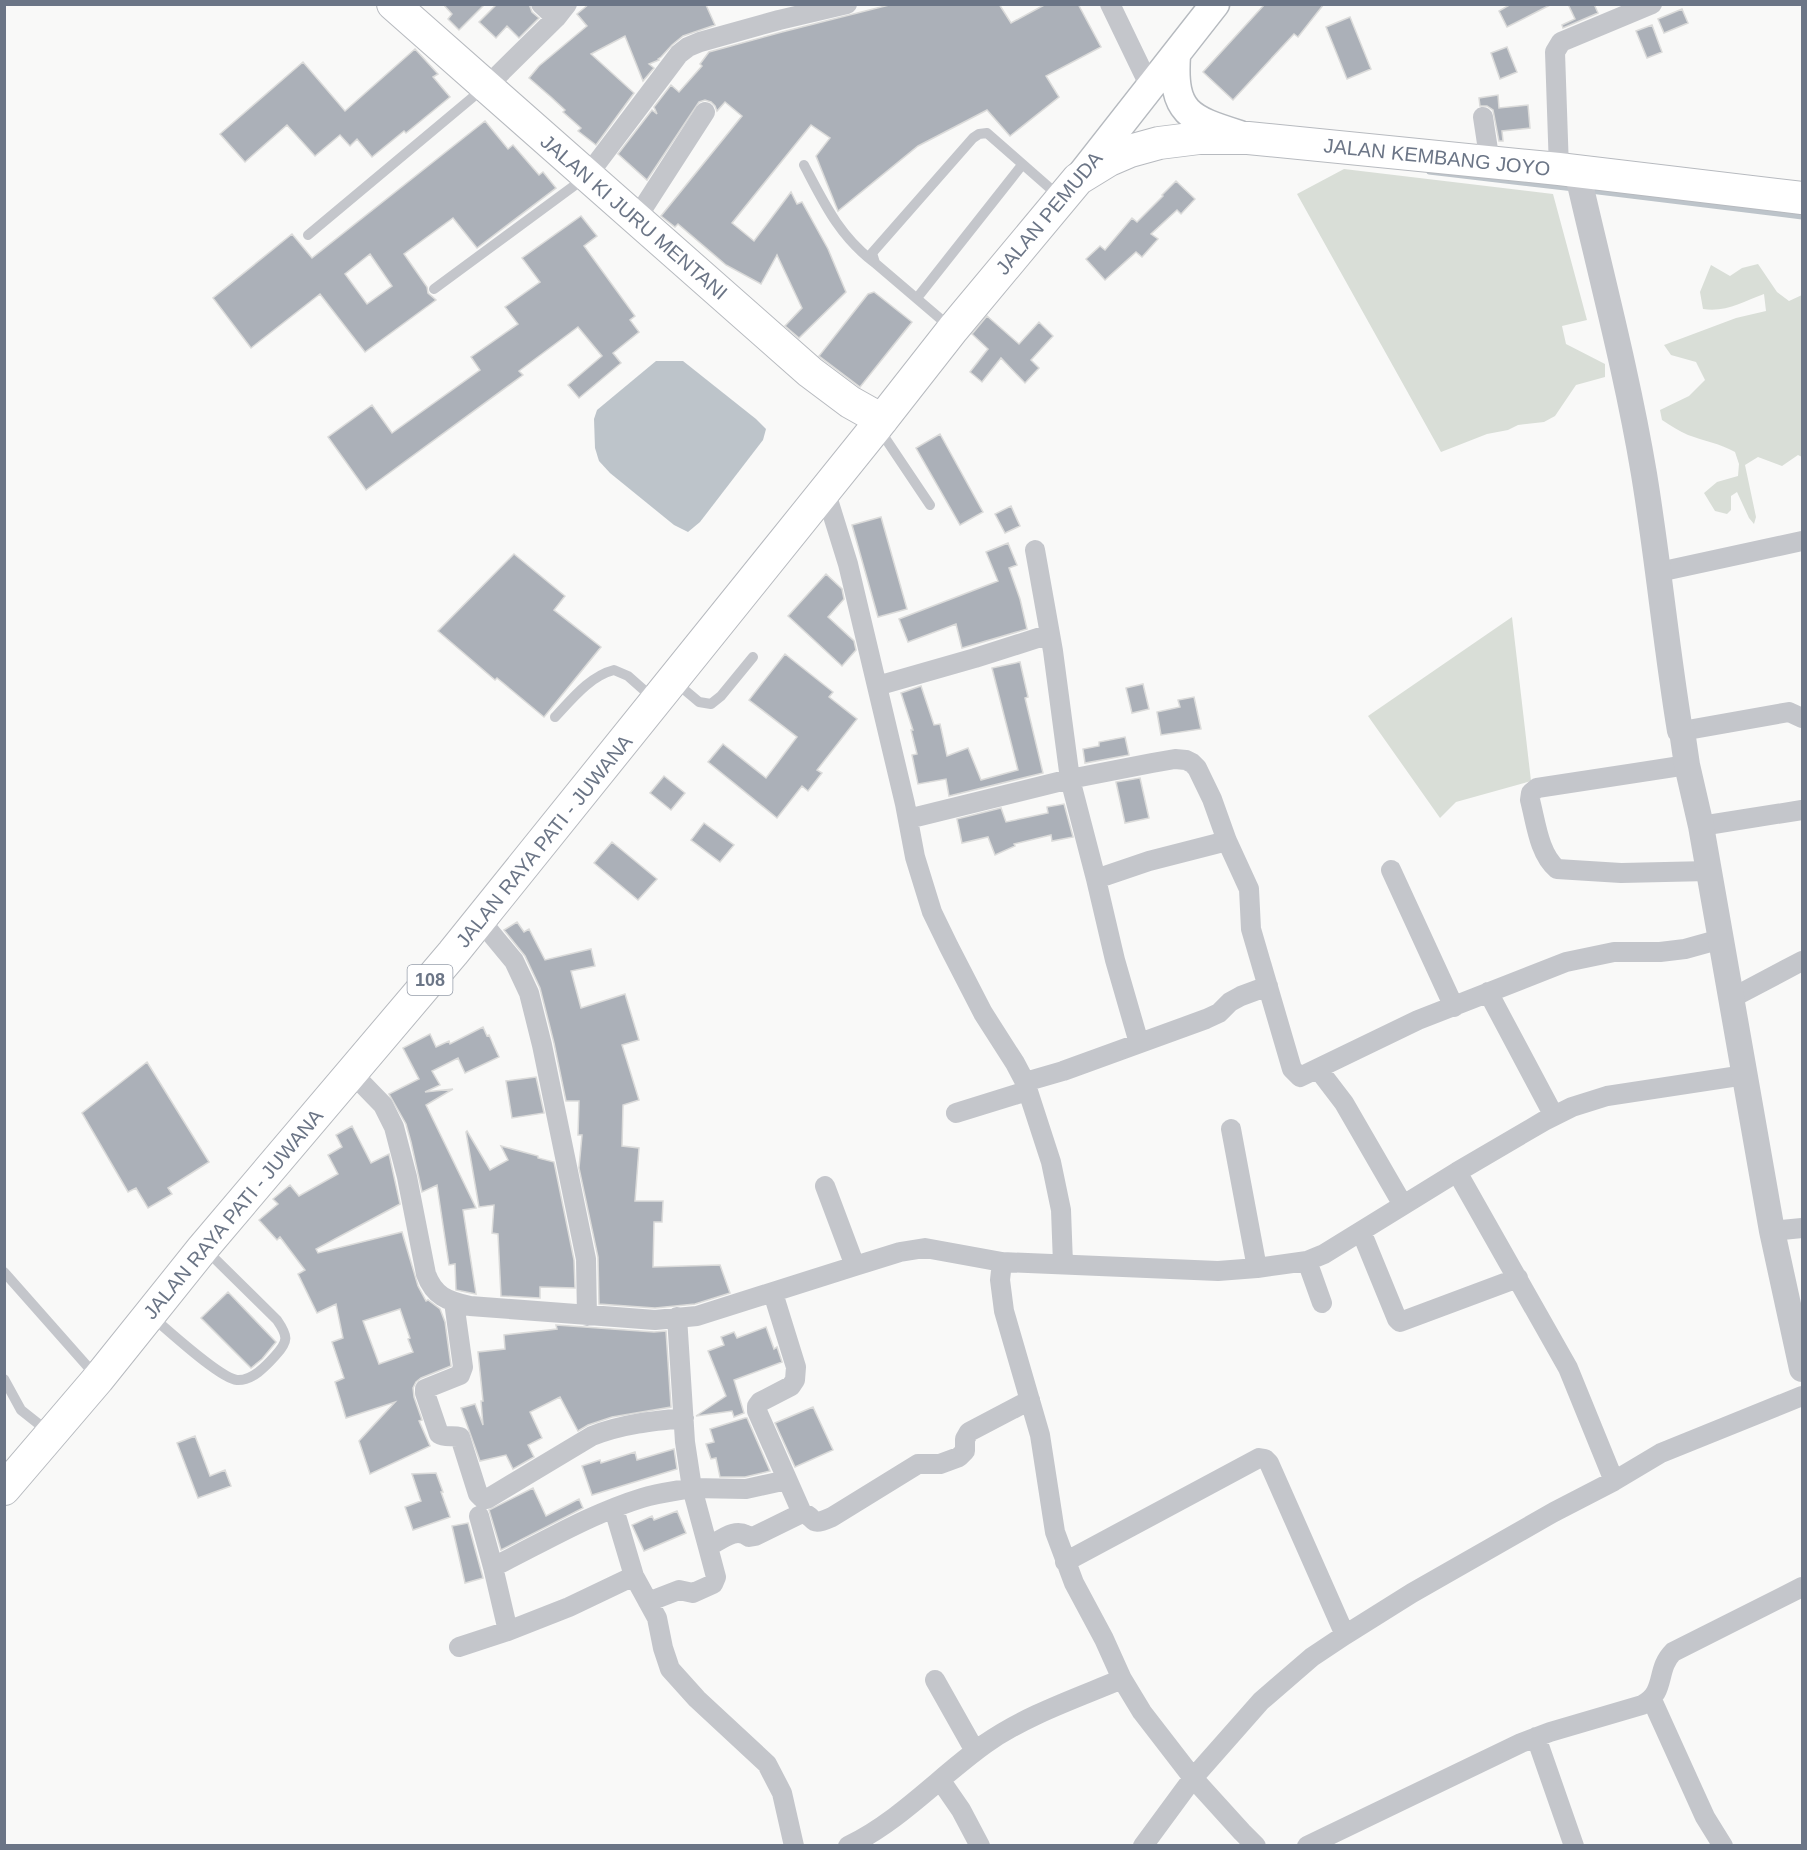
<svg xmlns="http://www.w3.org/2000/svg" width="1807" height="1850" font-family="Helvetica,sans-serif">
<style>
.green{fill:#d9ded7}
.water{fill:#bdc4ca}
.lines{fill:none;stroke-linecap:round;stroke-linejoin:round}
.stream{stroke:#bdc4ca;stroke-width:5}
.building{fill:#abb0b8;stroke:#dbdbda;stroke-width:1.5;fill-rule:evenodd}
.secondary-casing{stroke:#b6babf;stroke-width:31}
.primary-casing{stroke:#b7babf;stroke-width:34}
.service{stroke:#c4c6cb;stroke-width:10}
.minor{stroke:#c4c6cb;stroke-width:20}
.tertiary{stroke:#c4c6cb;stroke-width:26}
.secondary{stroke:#fff;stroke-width:28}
.primary{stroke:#fff;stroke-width:32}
.labels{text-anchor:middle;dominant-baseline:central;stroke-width:6;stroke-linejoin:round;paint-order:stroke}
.shield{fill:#fff;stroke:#979eaa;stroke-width:1.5}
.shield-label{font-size:18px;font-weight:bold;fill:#6b7586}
.street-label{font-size:20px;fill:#6b7586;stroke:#fff}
</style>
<rect width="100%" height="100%" fill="#f9f9f8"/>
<!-- green -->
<path class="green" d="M1344,169L1553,194L1587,320L1562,326L1566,344L1605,364V377L1576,385L1555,416L1544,422L1518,425L1508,430L1487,434L1441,452L1297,194Z
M1758,264L1777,292L1789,301L1802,295V457L1798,455L1782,466L1758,457L1745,465L1756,517L1754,524L1749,518L1737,492L1731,496V510L1727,514L1715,511L1704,493L1717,482L1738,476L1739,464L1735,452C1719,443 1704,441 1688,435C1679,431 1670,425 1662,420L1660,410L1689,396L1705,380L1696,362L1671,355L1664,345L1736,318L1766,311L1764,294C1744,301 1725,313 1703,309L1700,292L1711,265L1730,276L1742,268Z
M1512,617L1531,781L1456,802L1440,818L1368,716Z"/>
<!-- water -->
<path class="water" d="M656,361H683L756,419L766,429L763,440L700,522L688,532L674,525L610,473L599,461L595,448L594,419L597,410Z"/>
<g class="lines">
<!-- stream -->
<path class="stream" d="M1429,172L1574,189
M1590,191L1802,217"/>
</g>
<!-- building -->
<path class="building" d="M443,4H485L459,30L448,19L452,14Z
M497,4H529L532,12L539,18L519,38L507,26L496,38L479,22Z
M589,4L706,5L715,25L683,36L672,45L661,57L658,59L659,60L649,64L654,68L643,81L625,36L591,54L634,93L596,145L578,131L581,128L563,112L565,110L551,97L529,78L539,66L587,26L577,14Z
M893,4H999L1011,23L1046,4H1078L1101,47L1046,76L1059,97L1010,136L987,110L918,146L838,211L816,156L830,138L811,125L732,223L754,241L791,192L797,204L802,202L828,249L846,292L799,338L785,326L802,308L777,255L761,284L726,265L678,224L675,227L661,216L742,116L725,102L717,111L715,106L711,102L705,100L699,102L647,180L618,154L652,110L657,114L654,107L671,85L679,92L702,66L700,64L709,52L782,32Z
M1265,4H1324L1298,37L1294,34L1233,100L1203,72Z
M1511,4H1552L1507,27L1499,11Z
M1568,4H1594L1598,13L1563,28L1562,25L1575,19Z
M1682,9L1688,23L1664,33L1658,19Z
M1350,17L1371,69L1347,79L1326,27Z
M1652,25L1662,52L1647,58L1636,31Z
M1507,47L1517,72L1500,79L1491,53Z
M415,49L438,74L433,77L450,97L406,133L404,131L372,157L357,139L350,146L340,135L315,156L287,125L245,162L220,134L303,62L345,111Z
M1498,95L1499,108L1528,105L1530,128L1502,131L1503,141H1499L1493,110L1487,106H1480L1479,98Z
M485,121L508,149L513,145L539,175L543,172L556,188L477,248L453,218L404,254L427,287L428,293L436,300L365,352L320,294L251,348L213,298L292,234L312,258ZM370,254L392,286L367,304L345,274Z
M1176,181L1195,199L1181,214L1177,210L1151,234L1158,239L1142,257L1136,252L1105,280L1086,259L1100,246L1105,250L1132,218L1137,222L1163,196L1162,195Z
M581,216L597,236L584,246L635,316L630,320L639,332L613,353L621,363L579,398L568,385L602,356L578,327L519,371L523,375L366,490L328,437L372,405L392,433L480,370L471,357L518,324L505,307L540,282L522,258Z
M874,292L912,322L860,387L819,356L868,294Z
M987,316L1019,344L1039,322L1053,336L1031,360L1039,368L1025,383L1001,358L982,382L970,372L988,349L972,334Z
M940,434L983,512L960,525L916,448Z
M1011,506L1020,526L1005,533L995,514Z
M881,517L907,609L878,617L852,525Z
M1008,543L1017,565L1009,568L1020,599L1027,629L962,648L956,624L908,642L899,619L998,581L986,552Z
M514,554L565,596L554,610L601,647L544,717L497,678L495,680L438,631Z
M826,574L842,589L844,599L828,617L854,641L856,650L842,666L788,616Z
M785,654L833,692L829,697L857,719L817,770L822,773L808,791L802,786L777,818L708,762L723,744L766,778L797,737L749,700Z
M1020,662L1028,697L1025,698L1043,773L949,796L946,779L918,784L912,755L917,754L911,730H913L901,693L921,686L934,725L940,724L947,756L968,748L981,780L1018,770L992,668Z
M1143,684L1149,709L1132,713L1126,688Z
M1194,697L1201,729L1161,735L1157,712L1180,707L1178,700Z
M1125,737L1129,755L1085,763L1083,749L1099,746V742Z
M664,776L685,793L671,810L650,793Z
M1140,778L1149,818L1125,823L1116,782Z
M1064,804L1073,837L1052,841L1051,835L1014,844L1015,846L995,855L988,837L962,843L957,819L1001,808L1006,822L1048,813L1047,807Z
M704,823L734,845L720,862L691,840Z
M612,842L657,879L638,900L594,863Z
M517,922L524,932L529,929L545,960L591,949L595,966L571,971L581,1008L625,994L639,1040L622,1045L639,1100L623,1105L622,1146L639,1148L635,1201H663L662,1222H654L653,1267L720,1265L730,1293L695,1304L655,1308L599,1304L598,1257L579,1168L582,1135H578L579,1101H566L554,1043L540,988L525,956L504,930Z
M483,1027L487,1036L489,1035L499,1057L465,1073L458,1058L432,1071L440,1085L425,1092L453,1089L426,1105L476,1208L463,1210L476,1294L456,1290L455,1264L449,1265L437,1185L422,1192L411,1142L406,1124L389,1094L419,1079L403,1048L430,1034L436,1047L449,1041L450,1044Z
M147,1062L209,1162L168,1188L172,1194L148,1208L136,1188L128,1192L82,1113Z
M536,1077L544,1113L512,1118L506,1081Z
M352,1126L371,1163L389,1154L400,1204L316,1249L318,1253L402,1232L418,1286L426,1301L428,1300L440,1309L445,1322L451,1366L421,1378L416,1382L413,1388L414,1397L422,1420L419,1421L430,1446L370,1474L359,1441L395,1402L346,1418L335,1382L344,1378L332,1342L343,1338L336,1304L317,1313L298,1274L305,1270L280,1237L277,1240L259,1220L278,1204L273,1199L290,1185L299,1196L338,1174L328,1155L342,1147L336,1135ZM400,1309L410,1338L408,1339L413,1352L379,1364L363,1321Z
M467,1131L490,1170L508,1160L501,1146L538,1156V1158L554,1162L574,1260L575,1288L540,1287V1298L501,1296L498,1234L492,1233L494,1205L479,1207L466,1132Z
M228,1292L276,1342L262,1359L251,1368L201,1318Z
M556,1325L654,1332L666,1331L671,1407L612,1417L588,1425L578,1431L560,1397L530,1412L542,1438L528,1445L534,1457L513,1469L506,1455L480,1461L461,1408L475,1404L483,1425L481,1401H483L478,1352L505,1349L504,1335L557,1329Z
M766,1327L774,1349L777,1347L782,1362L734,1380L744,1413L734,1417L732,1411L696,1416L726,1396L708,1351L724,1345L721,1337L734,1332L737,1338Z
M813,1407L833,1450L795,1467L775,1423Z
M745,1418H747L770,1471L745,1477H720L716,1458L711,1459L706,1444L714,1442L710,1429Z
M195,1436L210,1476L225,1470L231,1486L198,1498L177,1443Z
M674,1449L677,1469L592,1495L582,1466L600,1460L601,1463L635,1452L637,1460Z
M436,1473L443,1492H441L450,1517L413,1530L405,1507L421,1501L412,1474Z
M533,1488L546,1516L579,1499L583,1508L501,1550L489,1510Z
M677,1511L686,1533L644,1551L632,1525L652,1516L654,1520Z
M468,1523L483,1578L465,1583L452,1526Z"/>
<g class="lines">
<defs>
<path id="secondary" d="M1176,55C1172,113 1189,119 1240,135
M1081,175L1215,4"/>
<path id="primary" d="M393,4L810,372L850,402L882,420
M4,1489L98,1379L203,1248L453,953L877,426L953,329L1078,179L1109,160L1130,151L1159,143L1199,138H1248L1559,169L1802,198"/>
</defs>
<!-- secondary casing -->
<use href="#secondary" class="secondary-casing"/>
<!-- primary casing -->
<use href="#primary" class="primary-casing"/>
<!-- service -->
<path class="service" d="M804,165C824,203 839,236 875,263
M308,235L485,87
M434,289L586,177
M917,298L1022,165
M950,327L875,263L872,253L973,138L979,134L987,133L1060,197
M879,429L930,505
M674,681L699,702L711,704L721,696L753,657
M555,717C572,699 590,676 614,670L628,676L654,699
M4,1272L96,1376
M151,1316C167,1329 219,1378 237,1380C252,1381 266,1366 275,1356C289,1341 288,1336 277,1320L206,1250
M4,1379L21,1410L50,1433"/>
<!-- minor -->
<path class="minor" d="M541,4L556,18
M1110,4L1150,87
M486,87L556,18L567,4
M1483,117L1490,163
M1559,169L1555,52L1561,42L1652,4
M587,176L679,54L688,47L700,42L779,20L847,4
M636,219L705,112
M825,490L848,564L905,804L915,857L932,912L949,947L983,1013L1015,1063L1025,1082L1051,1162L1061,1210L1063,1264
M1035,550L1053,651L1070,779L1096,879L1149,861L1227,841
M1659,572L1802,541
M877,686L975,658L1050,634
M1682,731L1789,712L1802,718
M1687,765L1537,788L1531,793L1530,800C1536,823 1539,854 1557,869L1621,873L1709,871
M908,819L1070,779L1152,763L1175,759L1186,760L1192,763L1197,768L1212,799L1227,841L1249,889L1251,929L1292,1069L1300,1077L1418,1020L1566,962L1614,952H1660L1685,949L1721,939
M1701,826L1802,810
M1391,870L1454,1007
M1096,879L1115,960L1139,1043
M480,920L514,961L529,993L542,1045L586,1259L587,1316
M1488,992L1554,1116
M1730,999L1802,961
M1318,1069L1344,1103L1403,1205
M351,1072L383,1105L394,1127L407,1177L426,1274C434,1296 447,1301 470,1306L655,1320L697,1316L855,1266L900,1252L925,1248L1002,1262L1218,1271L1257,1268L1307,1261L1324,1254L1457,1172L1544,1121L1572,1107L1607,1096L1745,1075
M1025,1082L1063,1071L1206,1019L1219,1013L1230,1002L1241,996L1268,986
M956,1113L1027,1091
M1231,1129L1257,1268
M1457,1172L1568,1368L1614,1481
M825,1186L855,1266
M1361,1231L1397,1319L1400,1322L1518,1278
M1772,1231L1802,1228
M1307,1261L1322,1303
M1002,1262L1000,1280L1004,1311L1040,1435L1055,1532L1074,1583L1104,1639L1122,1679L1142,1712L1193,1778L1242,1832L1256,1846
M773,1293L796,1367L795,1380L791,1386L760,1402L757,1406V1411L802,1513
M454,1302L463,1367L460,1375L425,1389V1393L439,1434C445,1438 453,1435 460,1437L478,1494L482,1498L487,1499L592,1436C622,1424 653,1421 684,1418
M614,1509L634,1576L657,1618L663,1648L670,1669L697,1699L767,1764L782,1793L794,1846
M479,1516L493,1567L508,1631
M708,1547L692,1488L746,1489L787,1480
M1065,1562L1259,1458L1265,1459L1269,1463L1345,1635
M493,1567C542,1543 590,1514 642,1498C658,1493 676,1491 692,1488L685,1442L677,1317
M648,1602L679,1590L693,1593L713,1584L716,1577L708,1547C721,1540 736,1526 749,1537L755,1536L802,1513C818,1517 807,1528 832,1517L918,1464H940L959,1457L965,1451V1439L969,1432L1030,1400
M459,1647L508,1631L569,1607L634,1576
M935,1680L975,1751
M1652,1700L1705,1817L1723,1846
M1536,1737L1574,1846
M941,1781L961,1810L980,1846
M848,1846C900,1821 939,1777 985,1744C1026,1715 1077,1698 1122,1679
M1143,1846L1193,1778L1261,1701L1312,1657L1345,1635L1412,1593L1554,1512L1614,1481L1661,1453L1802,1396
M1307,1846L1521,1743L1550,1732L1642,1705C1667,1692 1655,1670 1673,1652L1802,1587"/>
<!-- tertiary -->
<path class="tertiary" d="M1577,171C1600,272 1627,372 1644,474C1658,559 1666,646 1680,731H1682L1687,765L1701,826L1772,1231L1802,1369"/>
<!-- secondary -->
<use href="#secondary" class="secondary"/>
<!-- primary -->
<use href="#primary" class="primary"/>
</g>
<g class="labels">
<!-- shield labels -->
<rect class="shield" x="407.5" y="965" width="45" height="30" rx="4.5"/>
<g class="shield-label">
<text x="430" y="980">108</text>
</g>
<!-- street labels -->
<g class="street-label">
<text transform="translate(1437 157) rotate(6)">JALAN KEMBANG JOYO</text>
<text transform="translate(1049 213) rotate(-50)">JALAN PEMUDA</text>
<text transform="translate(634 217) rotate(41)">JALAN KI JURU MENTANI</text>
<text transform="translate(544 841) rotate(-51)">JALAN RAYA PATI - JUWANA</text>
<text transform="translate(233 1214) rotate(-50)">JALAN RAYA PATI - JUWANA</text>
</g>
</g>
<!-- border -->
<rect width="1807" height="1850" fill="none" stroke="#6b7586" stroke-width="12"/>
</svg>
